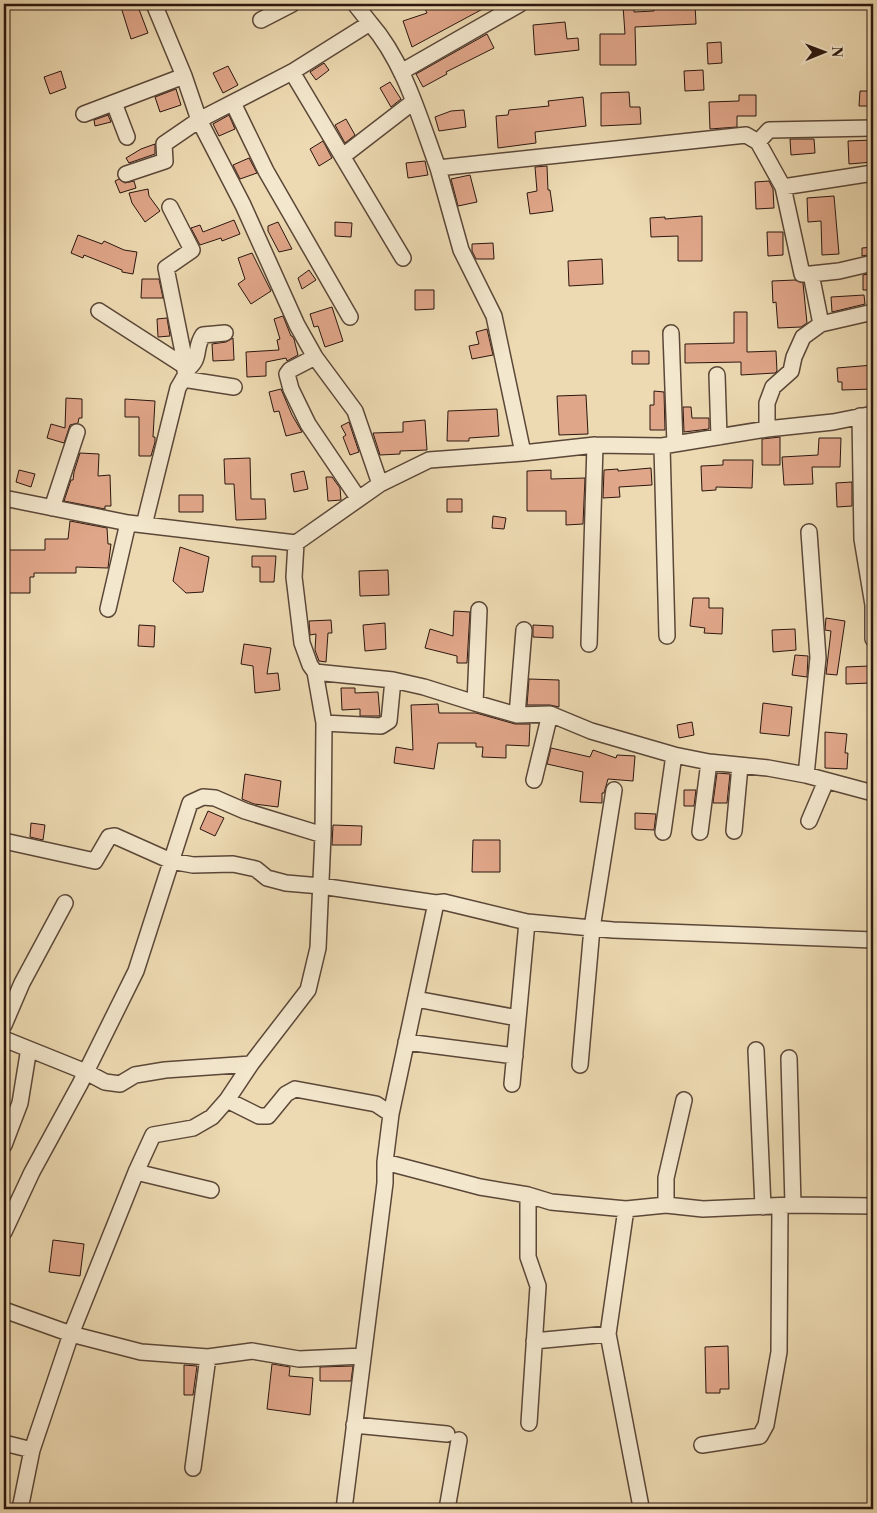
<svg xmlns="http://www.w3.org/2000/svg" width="877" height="1513" font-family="'Libre Bodoni',serif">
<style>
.building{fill:#e0a689;stroke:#2a160f}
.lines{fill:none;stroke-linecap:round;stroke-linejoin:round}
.minor-casing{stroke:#5b4738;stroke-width:18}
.minor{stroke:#f3e7cd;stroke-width:15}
</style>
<rect width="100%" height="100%" fill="#eddab2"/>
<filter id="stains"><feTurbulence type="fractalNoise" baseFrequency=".004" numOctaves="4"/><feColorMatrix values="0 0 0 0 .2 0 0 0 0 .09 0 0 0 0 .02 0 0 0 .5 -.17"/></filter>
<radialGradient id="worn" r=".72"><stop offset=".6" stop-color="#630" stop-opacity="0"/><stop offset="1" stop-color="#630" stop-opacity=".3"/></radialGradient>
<!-- building -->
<path class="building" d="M120,4H137L148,33L131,39Z
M435,4H492L412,47L403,21L427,13L425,9Z
M654,4H695L696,24L635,27L636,65H600V34H625L623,6L634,5V12L654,11Z
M565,22L567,39L578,38L579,50L535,55L533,25Z
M487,34L494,48L446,72L447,74L423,87L416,74Z
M721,42L722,63L708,64L707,43Z
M324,63L329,70L316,80L310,72Z
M228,66L238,85L223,93L213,73Z
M703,70L704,90L685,91L684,71Z
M61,71L66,88L50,94L44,77Z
M390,82L401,99L391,107L380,88Z
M176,89L181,105L160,112L155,97Z
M860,91H873V106H859Z
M629,92L630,107H640L641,124L601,126V93Z
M739,95H756V116H737V127L710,129L709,102L739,101Z
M583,97L586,126L535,132L536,143L498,148L496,116L508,115L509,110L549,106L548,101Z
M464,110L466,127L439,131L435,117L451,111Z
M108,115L111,122L95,126L94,120Z
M229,115L235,129L219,136L213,124Z
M346,119L355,135L345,143L335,125Z
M790,139H814L815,153L791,155Z
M873,140V162L849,164L848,141Z
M323,141L332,158L319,166L310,149Z
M155,144V154L129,163L126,158L141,149Z
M249,158L257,173L240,179L233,165Z
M425,161L428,175L408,178L406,163Z
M547,166L548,190H550L553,211L530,214L527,193L537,191L535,167Z
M470,175L477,202L458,206L451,179Z
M119,179L125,183L134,181L136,188L120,193L115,181Z
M769,181L773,189L774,208L756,209L755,182Z
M148,189L149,196L160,211L145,222L132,203L129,193Z
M834,196L839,254L822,255L821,221L808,222L807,198Z
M702,216V261H678V236L651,237L650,218L665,217V219Z
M234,220L240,234L222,241L221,238L200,245L191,228L200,225L203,232Z
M278,222L292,249L279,252L268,231V226Z
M335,222L352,223L351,237L335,236Z
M767,232H783V255L768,256Z
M78,235L102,244L104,241L124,250L137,252L133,274L122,272V270L84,255L83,258L71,253Z
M493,243L494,259H476L472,251V244Z
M873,247V254L862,256V248Z
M252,253L271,291L251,304L238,284L245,279L238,258Z
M602,259L603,284L569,286L568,261Z
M309,270L316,280L302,289L298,278Z
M873,273V290H863V275Z
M142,279H159L163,298H141Z
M795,280L803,283L807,323L801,327L778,328L776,302L773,303L772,281Z
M415,290H434V309L415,310Z
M864,295L865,304L832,312L831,297Z
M332,307L343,341L325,347L318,326L314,327L310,314Z
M734,312H747V352L776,351L777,371L775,373L741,375V362L685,363V344L734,343Z
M283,316L291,336H292L294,339L298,355L287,361L286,358L266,362V376L247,377L246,352L279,350L277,340L280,339L274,319Z
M167,318L170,336L158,337L157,319Z
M487,329L493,355L472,359L469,346L479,344L476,332Z
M233,338L234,360L213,361L212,344L226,342Z
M632,351H649V364H632Z
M873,365V389L842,390V382H838L837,368Z
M281,389L292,415L302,432L286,436L279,411L274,412L269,392Z
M654,391L664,392L665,430H650V405H654Z
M586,395L588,434L559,435L557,396Z
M66,398L82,399V418H79L78,423L70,425L64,443L47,438L51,424L65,428Z
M125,399L155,401L153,437H155V442L151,456H139V417H125Z
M683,407H691L692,418H709V429L684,432Z
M497,409L499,436L469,438V441H447L448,411Z
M425,420L427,450L400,451V454L380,455L373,433L403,432V422Z
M349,422L359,452L350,455L343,437L346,435L341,426Z
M780,437V465H762V439Z
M819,438H841L840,467H812L813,484L784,485L782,457L818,455Z
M80,453L99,454L98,476L110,475L111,506H105V509L64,501L71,480H73L74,472Z
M250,458L251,499H265L266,519L236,520L234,484H225L224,459Z
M723,460H753L752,488L716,487V490L702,491L701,466L723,465Z
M651,468L652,485L619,487L620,497L603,498L604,470L618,469V471Z
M19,470L35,474L31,487L16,482Z
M551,470V479L585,478L583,524L566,525V511H527V471Z
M304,471L308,489L294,492L291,474Z
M326,477H332L340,488L341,500L328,501Z
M852,482V506L837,507L836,483Z
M179,495H203V512H179Z
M447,499H462V512H447Z
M493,516L506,518L504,529L492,528Z
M70,521L107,528L108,544H111L108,568L76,567V573H34V577H30V593H6V577H4V550H45V539H68Z
M180,547L209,557L203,592L186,593L173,581Z
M252,556H276L274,582H260V567H252Z
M388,570L389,595L360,596L359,571Z
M693,598H709V608H723L722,634L704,633L705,628L690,626Z
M454,611L470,612L467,663H457V656L425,648L430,629L453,636Z
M826,618L845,621L837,675L826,674L831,631L825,630Z
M331,620L332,633H328L326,662L319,661L315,650L316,634L310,635L309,621Z
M385,623L386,649L365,651L363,625Z
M139,625L155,626L154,647L138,646Z
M533,625L553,626V638L533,637Z
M795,629L796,650L773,652L772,630Z
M244,644L271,648L267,674L278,673L280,690L255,693L253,666L241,664Z
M795,655L808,656L807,677L792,675Z
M869,666L870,683L846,684V667Z
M529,679L559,680V707L550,705H527Z
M341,688H355V693L378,692L380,716H360V709L342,710Z
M763,703L792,707L789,736L760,733Z
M438,704L439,713H476L515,724H530L529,746L506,745V758L482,757L483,747H476V743H438L434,769L394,763L396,747L413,750L411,705Z
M692,722L694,735L679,738L677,725Z
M825,732L847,734L845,753H848L847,769L825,768Z
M551,748L590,757L593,750L616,758L617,755L635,756L633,781L608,779L604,793H602V803L580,802L583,772L547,764Z
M717,773L730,774L727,803H713Z
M245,774L281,781L278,807L254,804L242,799Z
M684,790H696L694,806H684Z
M208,811L224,818L215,836L200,829Z
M635,813L656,814L654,830L635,829Z
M31,823L45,825L43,840L30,837Z
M333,825L362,826L361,845H332Z
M473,840H500V872H472Z
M53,1240L84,1244L80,1276L49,1272Z
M728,1346L729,1389H720V1393H706L705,1347Z
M272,1364L290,1367L289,1376L313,1378L310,1415L267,1409Z
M184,1365L197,1366L193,1395H184Z
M353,1366L351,1381H320V1367Z"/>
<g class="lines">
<defs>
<path id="minor" d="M154,4L184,76L199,120L243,205L297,325L315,357L355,411L380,484
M355,4L370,23
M261,20L292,4
M292,72L403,258
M401,72L520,4
M114,103L127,137
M233,103L266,171L350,317
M84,114L184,76
M758,142L769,130L873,128
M343,156L413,102
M438,168L461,250L494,316L523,453
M126,174L165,161L164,144L199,120L292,72L370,23C405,63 420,120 438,168L746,135L758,142L783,187L802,274H811L821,324L803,337L794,357L791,371L773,387L767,403V429
M783,187L873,173
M811,274L839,271L873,263
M99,311L186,367
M821,324L873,312
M671,333L675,444
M315,357L290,370L287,374L291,389L308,424L358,498
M185,371C203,358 193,350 203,335L225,333
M717,375L719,437
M183,379L234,387
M860,416L862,539L873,605V639
M662,446L667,636
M4,498L128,523L296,543L380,484L429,460L523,453L595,445L662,446L767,429L833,422L873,414
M52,508L77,432
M144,525L178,388L185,376L186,367L166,268L192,250L170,207
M108,609L128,523
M589,644L595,445
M315,672L393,680L424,687L475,703L517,715L550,714L591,731L674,755L709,762L768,768L806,775L873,793
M475,703L479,610
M517,715L524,630
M324,723L381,726L389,721L393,680
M806,775L818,658L809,532
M534,780L550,714
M809,821L826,781
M734,831L740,766
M663,832L674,755
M700,832L709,762
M4,841L95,861L109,837L115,836L171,861L193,865L233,864L256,869L267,878L286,883L321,886L436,903L444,902L527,922L613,930L873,940
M416,999L518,1018
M4,1025L22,983L65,903
M4,1039L86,1072L105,1082L120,1084L135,1075L165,1070L251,1064
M406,1042L515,1056
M756,1050L763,1207
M789,1058L793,1205
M580,1065L592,928L614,790
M512,1084L527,922
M227,1100L259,1116H268L286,1094L295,1089L376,1104L391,1114
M4,1145L20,1103L28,1054
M385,1162L480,1187L528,1195L551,1202L626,1209L666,1205L703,1209L793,1205L873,1206
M136,1172L211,1190
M528,1195V1257L538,1286L529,1423
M666,1205V1178L684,1100
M626,1209L608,1334L641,1507
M4,1232L32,1172L80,1084L136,971L190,803L203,797L215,798L245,811L323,835
M4,1310L71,1334L141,1352L208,1357L252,1351L299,1359L363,1356
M534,1341L608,1334
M354,1425L447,1434
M4,1443L32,1450
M702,1445L760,1436L766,1425L779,1352L780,1206
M193,1468L208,1357
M20,1509L32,1450L71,1334L136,1172L153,1135L193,1128L212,1117L227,1100L251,1064L308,990L318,948L323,835L324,723L315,672L310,665L302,643L294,577L296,543
M344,1509L385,1183V1162L391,1114L436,903
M447,1509L459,1440"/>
</defs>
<!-- minor casing -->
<use href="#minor" class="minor-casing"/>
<!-- minor -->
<use href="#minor" class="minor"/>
</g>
<!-- margin -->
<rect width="877" height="1513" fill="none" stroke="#eddab2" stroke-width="20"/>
<rect x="5" y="5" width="867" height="1503" fill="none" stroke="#2a160f" stroke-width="2.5"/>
<rect x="10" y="10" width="857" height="1493" fill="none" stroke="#2a160f"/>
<!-- north arrow -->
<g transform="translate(824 52) rotate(89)" stroke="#f3e7cd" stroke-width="4" paint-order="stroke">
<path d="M0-4L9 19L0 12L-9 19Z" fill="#2a160f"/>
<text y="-8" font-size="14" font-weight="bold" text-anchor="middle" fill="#2a160f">N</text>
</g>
<rect width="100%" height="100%" filter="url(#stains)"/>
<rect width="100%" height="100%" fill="url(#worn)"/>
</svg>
